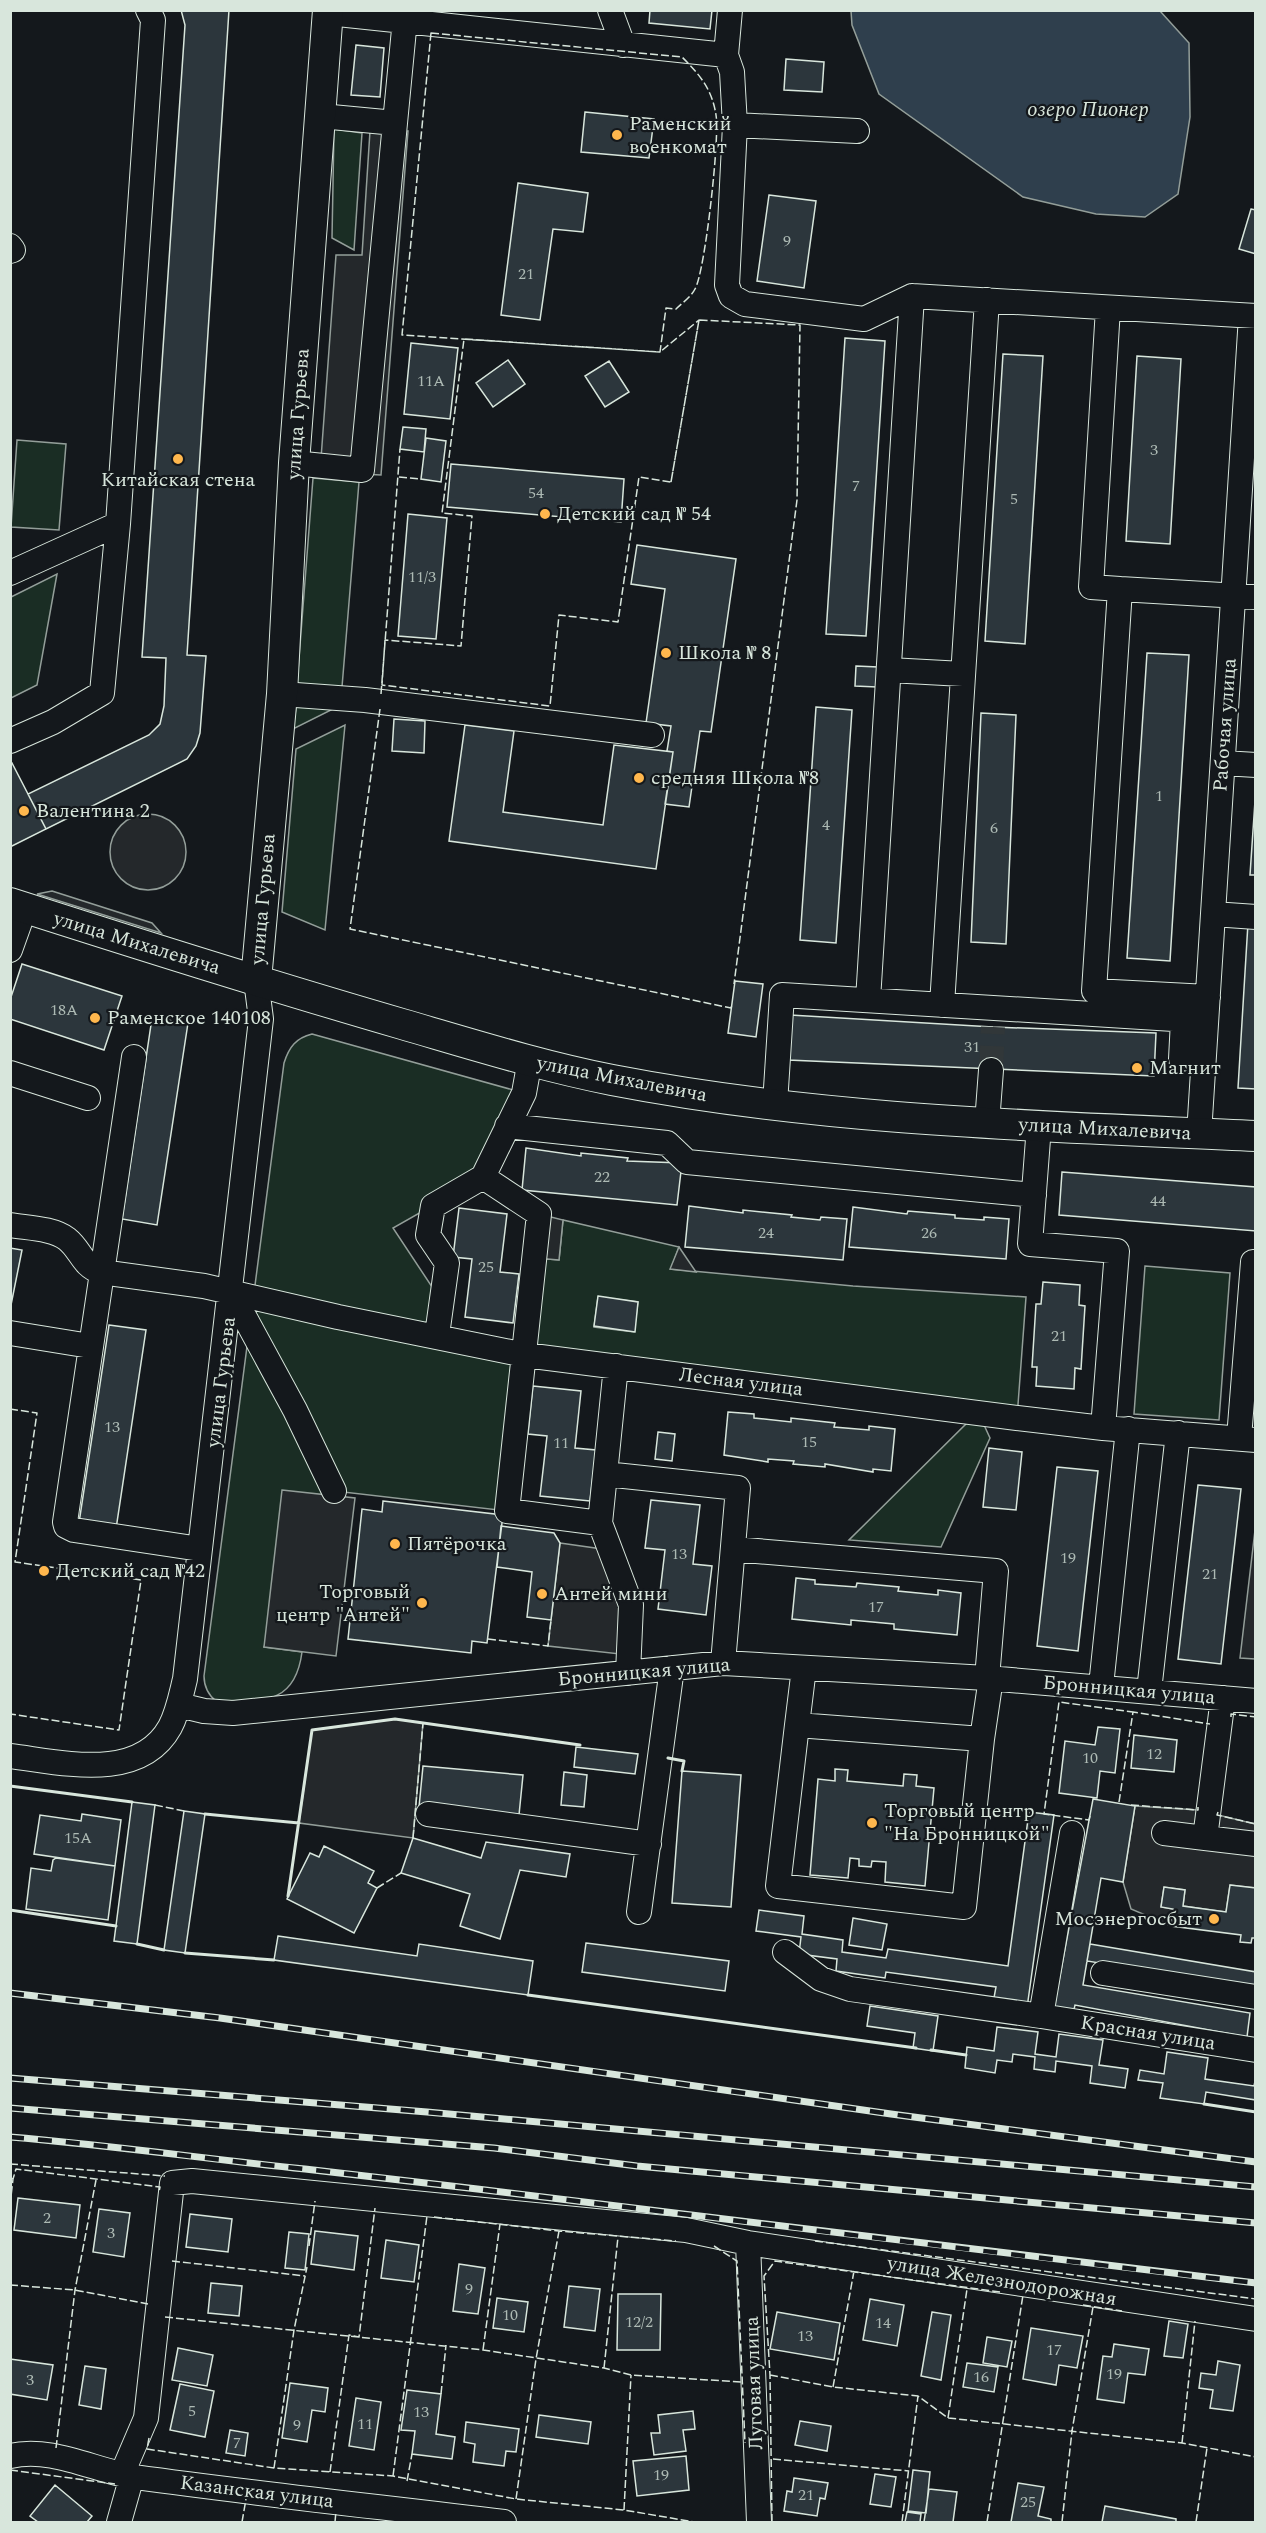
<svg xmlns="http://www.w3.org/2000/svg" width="1266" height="2533" font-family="Spectral,serif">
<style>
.green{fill:#1a2d24;stroke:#939e99;stroke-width:1.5;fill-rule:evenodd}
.parking{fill:#24282b;stroke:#939e99;stroke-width:1.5}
.water{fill:#2f3f4d;stroke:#939e99;stroke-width:1.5}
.building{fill:#2c363c;stroke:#d8e6dc;stroke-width:1.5}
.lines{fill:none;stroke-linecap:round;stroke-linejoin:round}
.minor-tunnel{stroke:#313739;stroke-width:24;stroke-dasharray:24 12;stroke-linecap:butt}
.minor-casing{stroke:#d8e6dc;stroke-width:26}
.major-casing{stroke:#d8e6dc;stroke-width:32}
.minor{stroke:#14181c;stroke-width:24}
.major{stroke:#14181c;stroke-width:30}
.rail-casing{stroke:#d8e6dc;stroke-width:7}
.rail{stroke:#14181c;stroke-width:4.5;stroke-dasharray:14;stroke-linecap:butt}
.fence{stroke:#d8e6dc;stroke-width:1.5;stroke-dasharray:8 3;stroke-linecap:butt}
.wall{stroke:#d8e6dc;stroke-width:3}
.poi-dot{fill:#ffb74d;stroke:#14181c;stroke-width:2}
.labels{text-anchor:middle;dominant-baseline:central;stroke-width:4.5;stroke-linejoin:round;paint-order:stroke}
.number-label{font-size:16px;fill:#adbab4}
.poi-label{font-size:20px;fill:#d8e6dc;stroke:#14181c;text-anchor:start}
.street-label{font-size:20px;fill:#d8e6dc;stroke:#14181c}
.water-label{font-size:21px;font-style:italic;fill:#d8e6dc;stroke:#14181c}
</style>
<rect width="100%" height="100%" fill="#14181c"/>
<!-- green -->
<path class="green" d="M334,129L362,133L354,250L332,238Z
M17,440L66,444L59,530L11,527Z
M313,478L359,482L342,687L297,684Z
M57,574L37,685L11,698V597Z
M297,701L341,705L293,729Z
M345,725L325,930L282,912L296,749Z
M312,1034L524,1093L483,1177L393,1228L442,1302L437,1336L525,1355L535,1258L559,1260L563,1220L679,1247L671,1269L853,1286L1026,1297L1017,1418L978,1412L990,1438L941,1547L849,1540L977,1413L526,1355L507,1511L335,1491L264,1647L302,1652C295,1706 261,1701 217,1702C208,1695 204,1686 204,1676L284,1063C289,1047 296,1038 312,1034ZM598,1297L638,1302L634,1332L594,1327Z
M1145,1266L1230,1273L1219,1420L1134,1414Z"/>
<!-- parking -->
<path class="parking" d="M370,131H408L381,475L320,472L336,255H362Z
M110 852a38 38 0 1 1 76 0a38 38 0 1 1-76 0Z
M52,891L152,923L161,933L37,894Z
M539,1214L563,1220L559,1260L535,1258Z
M679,1247L696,1272L670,1269Z
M282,1490L355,1498L336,1656L264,1647Z
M1255,1530V1659L1240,1658Z
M560,1543L609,1550L629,1655L548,1646Z
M395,1719L423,1723L413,1838L299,1823L312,1730Z
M1135,1806L1198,1810L1255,1824V1888L1230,1885L1226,1912L1183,1906L1185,1890L1164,1887L1161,1907L1173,1909L1171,1926L1131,1909L1123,1882Z"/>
<!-- water -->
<path class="water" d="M851,11H1160L1189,43L1190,117L1178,194L1145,217L1096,214L1023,197L879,94L852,25Z"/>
<!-- building -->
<path class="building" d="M181,10H229L187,655L206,656L200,733L196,746L187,759L46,829L28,794L149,735L160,724L164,706L166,658L142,657L185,25Z
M650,10H712L710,29L649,23Z
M356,45L384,48L380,97L351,95Z
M786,59L824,62L822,92L784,90Z
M585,112L654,119L649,158L581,152Z
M518,183L588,193L583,232L553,229L540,320L501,315Z
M769,195L816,201L804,288L757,281Z
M1251,209L1256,210V254L1239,249Z
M845,338L885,341L866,636L826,634Z
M411,343L458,348L450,419L404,414Z
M1003,354L1043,356L1025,644L985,641Z
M1137,356L1181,359L1170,544L1126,541Z
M508,360L525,384L493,407L476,383Z
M609,361L629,392L605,407L585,376Z
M403,427L426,429L424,452L400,449Z
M426,438L446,441L441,482L421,479Z
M451,464L624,479L621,522L447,507Z
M408,514L447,518L436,639L398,636Z
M637,545L736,559L711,732L700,731L689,807L665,804L673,752L667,751L671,726L646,723L665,589L631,584Z
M1147,653L1189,655L1170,961L1127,958Z
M856,666L878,667L877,687L855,686Z
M816,707L852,710L836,943L800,940Z
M981,713L1016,715L1006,944L971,942Z
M394,719L425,721L424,753L392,751Z
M465,725L514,731L503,812L603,825L614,745L673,752L656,869L449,841Z
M12,763L46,829L10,847V764Z
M1256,786V875H1250Z
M1248,923H1256V1089L1238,1088Z
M22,964L122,996L104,1050L10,1019V1000Z
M735,981L763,984L756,1037L728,1033Z
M790,1015L993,1027L1156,1033L1154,1076L788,1060Z
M152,1018L188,1023L157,1225L122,1219Z
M526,1148L581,1156V1153L628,1158L627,1161L682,1163L677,1205L522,1190Z
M1062,1172L1256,1187V1231L1059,1215Z
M689,1206L743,1213V1210L792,1215L791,1217L820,1220L821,1217L847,1219L843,1260L685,1247Z
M853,1207L907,1214L908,1211L955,1215V1218L984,1220V1217L1009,1219L1006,1259L849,1247Z
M459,1208L507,1214L500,1272L519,1274L513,1323L465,1317L472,1259L453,1257Z
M10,1248L22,1250L10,1310Z
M1043,1282L1080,1285L1079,1305L1085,1306L1081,1369L1075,1368L1074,1389L1036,1386L1037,1367H1032L1036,1304H1041Z
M598,1296L638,1302L635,1332L594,1326Z
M109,1325L146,1330L116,1529L79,1523Z
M533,1386L581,1391L575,1448L596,1450L590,1501L540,1496L547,1436L528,1434Z
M728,1412L754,1414V1418L791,1422V1418L835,1423L834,1427L869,1430V1426L895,1429L891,1471L873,1469V1472L825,1464V1467L793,1464L794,1461L768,1459V1462L724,1455Z
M658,1432L675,1434L672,1461L655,1459Z
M989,1448L1022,1452L1016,1510L983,1507Z
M1057,1467L1098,1471L1078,1651L1037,1646Z
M1198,1485L1241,1489L1221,1664L1178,1659Z
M651,1500L700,1505L693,1564L712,1566L706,1615L658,1609L665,1550L645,1548Z
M383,1501L503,1515L487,1643L472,1641L471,1653L348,1639L362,1509L382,1512Z
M501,1526L554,1533L560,1543L551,1620L527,1617L532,1572L497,1567Z
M796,1578L815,1580V1584L856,1587L857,1583L899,1587L898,1591L938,1595V1590L961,1593L957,1635L894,1629V1624L851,1620V1625L792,1619Z
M1098,1727L1120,1729L1115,1773L1100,1771L1097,1798L1059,1793L1065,1741L1095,1745Z
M1134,1735L1177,1740L1174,1772L1131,1768Z
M576,1747L638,1754L635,1774L574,1767Z
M423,1766L523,1775L519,1815L419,1807Z
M835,1769L848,1770L847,1781L903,1786L904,1774L917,1775L916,1786L934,1788L925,1886L885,1882L886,1862L872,1861L871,1867L859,1866V1859L850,1858L848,1878L810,1875L818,1779L835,1781Z
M682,1771L741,1775L731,1907L672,1903Z
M564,1772L587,1775L584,1807L561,1805Z
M1093,1799L1135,1806L1123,1882L1101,1878L1083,1985L1250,2013L1247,2037L1075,2005L1072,2018L1053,2013Z
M132,1802L155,1805L137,1944L114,1941Z
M184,1811L205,1814L185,1953L164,1950Z
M1029,1812L1054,1815L1027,2008L993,2003L996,1987L886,1972L885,1978L836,1971L837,1959L799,1954L801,1937L756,1931L759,1910L804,1916L802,1934L843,1940L842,1952L886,1958L888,1949L1008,1966Z
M82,1814L121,1820L115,1866L34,1854L40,1815L81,1821Z
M413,1838L481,1858L486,1842L570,1854L566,1877L520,1870L500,1939L460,1926L470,1894L401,1873Z
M324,1846L374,1871L368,1883L377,1888L354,1933L287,1899L310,1853L319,1857Z
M56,1858L115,1866L108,1920L26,1909L31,1868L51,1871L53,1860Z
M1230,1885L1256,1888V1938H1252L1251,1943L1240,1942L1241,1935L1171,1926L1173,1909L1161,1907L1164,1887L1185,1890L1183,1906L1226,1912Z
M853,1918L887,1924L882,1950L849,1945Z
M278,1936L417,1956L419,1944L533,1961L528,1995L274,1960Z
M586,1943L729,1961L725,1991L582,1972Z
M1090,1944L1256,1972V1989L1087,1961Z
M870,2006L938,2016L933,2051L913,2048L915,2033L867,2026Z
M997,2027L1038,2032L1035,2054L1056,2057L1059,2034L1103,2040L1099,2065L1128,2069L1125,2088L1090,2083L1092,2066L1056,2061L1055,2072L1034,2069L1035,2057L1013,2054L1012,2062L997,2060L995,2073L965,2068L967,2047L994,2051Z
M1167,2052L1208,2058L1205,2079L1254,2086L1256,2077V2100L1206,2092L1204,2104L1160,2098L1163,2083L1138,2080L1140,2070L1164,2074Z
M18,2198L80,2205L76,2238L14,2230Z
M99,2209L130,2213L124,2257L93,2252Z
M190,2214L232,2219L228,2252L186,2247Z
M315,2231L358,2236L354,2270L311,2264Z
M289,2232L309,2234L305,2270L285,2268Z
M386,2240L419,2245L414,2282L381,2278Z
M459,2264L485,2268L478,2314L453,2311Z
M211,2283L242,2286L239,2316L208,2313Z
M569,2286L600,2289L595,2331L564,2327Z
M618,2294H661L660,2350H617Z
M497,2298L528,2302L524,2332L493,2328Z
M870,2299L904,2305L897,2346L863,2340Z
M777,2312L840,2323L834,2360L770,2349Z
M932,2312L951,2315L941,2380L921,2376Z
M1169,2321L1188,2324L1183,2358L1164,2356Z
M1031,2328L1083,2336L1077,2368L1059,2365L1056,2385L1023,2379Z
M987,2337L1012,2341L1007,2367L983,2363Z
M1114,2344L1149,2349L1145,2375L1128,2373L1124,2403L1097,2399L1103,2356L1112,2357Z
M178,2348L213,2355L207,2386L172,2380Z
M10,2359L53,2365L47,2400L10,2394Z
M1218,2361L1240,2365L1233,2411L1210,2408L1213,2390L1199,2388L1201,2373L1216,2375Z
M967,2363L998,2367L994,2392L963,2387Z
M85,2366L106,2369L101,2409L79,2405Z
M290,2383L328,2388L325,2412L312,2410L307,2442L282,2438Z
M180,2384L214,2391L205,2437L170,2430Z
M407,2390L441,2394L436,2434L455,2437L452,2459L412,2454L415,2431L401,2430Z
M356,2398L381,2402L374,2450L349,2446Z
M693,2411L695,2429L683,2430L686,2451L654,2455L651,2433H660L658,2415Z
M539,2415L591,2422L588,2444L536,2437Z
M800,2421L831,2426L827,2451L795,2445Z
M466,2422L519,2429L516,2452L506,2451L504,2466L473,2462L475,2444L464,2442Z
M230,2430L248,2433L245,2456L226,2453Z
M686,2456L689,2490L637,2496L633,2461Z
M913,2470L930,2472L926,2513L908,2511Z
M875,2474L896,2477L891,2507L870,2504Z
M794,2478L828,2483L825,2499L820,2498L817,2516L784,2511L787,2491L792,2492Z
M1018,2483L1044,2487L1038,2516L1051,2519V2522H1011Z
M55,2485L92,2516L87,2522H38L30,2516Z
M929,2489L957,2492L953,2522H924Z
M1105,2506L1176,2519V2522H1102Z
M907,2512L921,2514L920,2522H905Z"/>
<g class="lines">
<!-- minor-tunnel -->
<path class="minor-tunnel" d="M991,1070L993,1027"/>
<defs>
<path id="minor" d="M610,10L623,45
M328,13L726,55L732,72L735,125L727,285L731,296L745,304L864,319L912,296L1256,316
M726,55L730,10
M321,116L395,123L405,19
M735,125L857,131
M10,246L13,250L10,251
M1108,308L1091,587L1120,589L1094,991L1208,997
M294,463L362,470L395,123
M10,573L118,524
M1120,589L1256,597
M889,670L963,674
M282,694L365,700L652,735
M10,741L53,722L102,693L118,524L153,20L148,10
M1223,763L1256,765
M1213,914L1256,917
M10,950L25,908
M868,1000L912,296
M942,1005L987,300
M134,1057L65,1522L66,1526L74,1530L200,1549
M1181,1059L1183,1020
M10,1073L88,1098
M775,1104L782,995L1206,1021
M987,1123L991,1070
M507,1126L667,1143L687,1162L1034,1195
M1039,1126L1030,1244L1117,1251L1103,1428
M1199,1134L1251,316
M483,1177L539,1214L507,1511L600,1523L605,1474
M10,1225C27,1228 53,1228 67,1239C81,1250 82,1266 101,1272L204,1286L338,1317L525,1355L1017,1418L1103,1428L1256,1440
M231,1292L295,1410L334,1491
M10,1333L90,1346
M437,1335L447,1263L428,1235L433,1206L483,1177L524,1093L530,1060
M616,1366L605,1474L738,1488L723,1663
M1239,1438L1253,1262
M600,1523L631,1605L628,1673
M733,1549L996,1571L987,1678
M804,1668L797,1725L982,1739L991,1678
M1101,1686L1128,1429
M1149,1691L1178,1433
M1223,1698L1205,1838L1256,1844
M179,1705L204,1711L233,1713L723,1663L987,1678L1256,1701
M797,1725L778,1886L964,1907L982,1739
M10,1756C61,1762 139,1783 170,1727C178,1712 181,1695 185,1679L261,1019L256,980
M428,1814L649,1844
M1164,1833L1205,1838
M639,1912L672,1668
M785,1952L821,1979L850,1989L1041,2016L1072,1833
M1103,1973L1256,1997
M1041,2016L1256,2050
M748,2243L759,2522
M10,2456C52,2446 95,2471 135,2477C258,2494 381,2507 504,2522
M119,2522L132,2476L125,2467L146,2418L172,2183L192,2181L686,2230L748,2243L1256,2319"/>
<path id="major" d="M10,903C141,945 271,986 402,1024C471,1044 541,1066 612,1080C824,1121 1041,1126 1256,1136
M256,980L282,694L294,463L328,10"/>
</defs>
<!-- minor casing -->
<use href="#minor" class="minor-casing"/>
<!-- major casing -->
<use href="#major" class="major-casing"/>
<!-- minor -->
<use href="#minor" class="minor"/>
<!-- major -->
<use href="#major" class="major"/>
<defs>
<path id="rail" d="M10,1993L220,2018L891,2114L1256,2162
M10,2078L427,2112L1256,2187
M10,2108L494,2148L637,2166L1256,2223
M10,2137C109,2145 207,2159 305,2169C622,2205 938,2247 1256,2283"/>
</defs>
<!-- rail casing -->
<use href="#rail" class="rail-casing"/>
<!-- rail -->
<use href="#rail" class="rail"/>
<!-- fence -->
<path class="fence" d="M431,33L682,57C700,75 712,89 716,115C720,137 705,272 695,289C691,297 682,303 676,309L666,308L660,352L402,335Z
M699,320L671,482L639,477L618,622L559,615L550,706L382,685L385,640L461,646L472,516L442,513L464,339L660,352Z
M399,477L421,479
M671,482L699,320L800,325L797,500L734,984
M381,694L400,449
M380,709L350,929L731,1008L732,1005
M10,1409L37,1413L15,1562L141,1580L119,1730L10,1714
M488,1639L548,1646L551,1620
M1231,1717V1714L1256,1717
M1119,1802L1133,1712L1210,1724
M155,1805L184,1811
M1131,1805L1198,1810V1807
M1218,1812L1217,1815L1256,1824
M1090,1816L1089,1820L1044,1814L1059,1702L1133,1712
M413,1838L423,1723
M377,1888L401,1873
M10,2164L165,2176
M10,2178L13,2179L16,2169L160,2187L159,2192
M10,2205L13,2179
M434,2217L559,2231L676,2241
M815,2241L1256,2299
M309,2246L315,2201
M714,2246L737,2261L745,2443
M172,2261L305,2276
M10,2285L75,2290L148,2304
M1083,2305L1122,2311
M165,2317L483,2350L604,2368L631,2375L741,2382
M483,2350L500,2224
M604,2368L618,2237
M770,2375L833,2387L918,2396L948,2418L1182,2443L1256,2457
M833,2387L854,2271
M441,2394L446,2345
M948,2418L967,2289
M149,2438L147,2449L274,2468L393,2476L516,2499L624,2510L694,2522
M1182,2443L1195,2321
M56,2448L75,2290L96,2180
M773,2459L909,2471
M274,2468L294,2330L307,2267
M10,2470L115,2484
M330,2472L349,2335L359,2337L375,2208
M393,2476L427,2216
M407,2481L412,2454
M516,2499L536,2359L559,2231
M624,2510L631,2375
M242,2522L246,2499
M335,2522L336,2511
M772,2522L770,2375L764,2276L775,2261L1000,2292
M902,2522L918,2396
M987,2522L1023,2295
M1062,2522L1072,2431L1093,2307
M1196,2522L1207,2448"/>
<!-- wall -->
<path class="wall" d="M668,1758L684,1761L682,1771
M10,1786L132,1802
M205,1814L299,1823
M288,1896L312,1730L395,1719L580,1745
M10,1910L116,1926
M137,1944L164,1950
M185,1953L274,1960
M528,1995L916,2048
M931,2050L966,2055
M1204,2104L1256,2112"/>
</g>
<!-- markers -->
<g class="poi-dot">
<circle cx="617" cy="135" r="6"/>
<circle cx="178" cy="459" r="6"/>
<circle cx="545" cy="514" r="6"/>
<circle cx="666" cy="653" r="6"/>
<circle cx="639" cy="778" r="6"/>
<circle cx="24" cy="811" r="6"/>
<circle cx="95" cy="1018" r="6"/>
<circle cx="1137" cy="1068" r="6"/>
<circle cx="395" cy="1544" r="6"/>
<circle cx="44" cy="1571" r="6"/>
<circle cx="542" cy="1594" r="6"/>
<circle cx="422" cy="1603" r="6"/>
<circle cx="872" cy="1823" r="6"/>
<circle cx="1214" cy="1919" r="6"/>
</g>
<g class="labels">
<!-- number labels -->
<g class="number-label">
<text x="787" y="241">9</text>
<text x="526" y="274">21</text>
<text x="431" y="381">11А</text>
<text x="1154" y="450">3</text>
<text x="856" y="486">7</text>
<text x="536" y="493">54</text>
<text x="1014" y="499">5</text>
<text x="422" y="577">11/3</text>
<text x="1159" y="796">1</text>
<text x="826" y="825">4</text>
<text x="994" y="828">6</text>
<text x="64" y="1010">18А</text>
<text x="972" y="1047">31</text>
<text x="602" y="1177">22</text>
<text x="1158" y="1201">44</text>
<text x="766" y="1233">24</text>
<text x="929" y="1233">26</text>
<text x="486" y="1267">25</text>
<text x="1059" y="1336">21</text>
<text x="112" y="1427">13</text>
<text x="809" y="1442">15</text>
<text x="561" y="1443">11</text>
<text x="679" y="1554">13</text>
<text x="1068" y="1558">19</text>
<text x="1210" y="1574">21</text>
<text x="876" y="1607">17</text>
<text x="1154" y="1754">12</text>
<text x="1090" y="1758">10</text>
<text x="78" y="1838">15А</text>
<text x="47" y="2218">2</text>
<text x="111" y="2233">3</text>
<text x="469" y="2289">9</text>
<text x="510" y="2315">10</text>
<text x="639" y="2322">12/2</text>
<text x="883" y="2323">14</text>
<text x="805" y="2336">13</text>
<text x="1054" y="2350">17</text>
<text x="1114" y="2374">19</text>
<text x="981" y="2377">16</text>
<text x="30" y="2380">3</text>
<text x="192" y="2411">5</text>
<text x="421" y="2412">13</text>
<text x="365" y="2424">11</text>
<text x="297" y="2425">9</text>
<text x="237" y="2443">7</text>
<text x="661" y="2475">19</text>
<text x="806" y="2495">21</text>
<text x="1028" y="2502">25</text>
</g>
<!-- poi labels -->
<g class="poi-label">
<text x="629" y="124">Раменский<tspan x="629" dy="23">военкомат</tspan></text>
<text x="178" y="480" text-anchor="middle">Китайская стена</text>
<text x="557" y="514">Детский сад № 54</text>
<text x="678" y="653">Школа № 8</text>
<text x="651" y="778">средняя Школа №8</text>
<text x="36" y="811">Валентина 2</text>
<text x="107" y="1018">Раменское 140108</text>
<text x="1149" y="1068">Магнит</text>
<text x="407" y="1544">Пятёрочка</text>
<text x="56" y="1571">Детский сад №42</text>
<text x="410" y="1592" text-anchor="end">Торговый<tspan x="410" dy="23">центр "Антей"</tspan></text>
<text x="554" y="1594">Антей мини</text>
<text x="884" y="1811">Торговый центр<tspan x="884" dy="23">"На Бронницкой"</tspan></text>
<text x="1202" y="1919" text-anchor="end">Мосэнергосбыт</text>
</g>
<!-- street labels -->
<g class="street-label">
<text transform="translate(298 414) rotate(-86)">улица Гурьева</text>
<text transform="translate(1225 725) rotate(-86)">Рабочая улица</text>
<text transform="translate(263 899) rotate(-85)">улица Гурьева</text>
<text transform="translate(137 943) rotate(17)">улица Михалевича</text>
<text transform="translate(622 1079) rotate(11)">улица Михалевича</text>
<text transform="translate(1105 1129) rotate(3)">улица Михалевича</text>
<text transform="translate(221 1382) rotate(-83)">улица Гурьева</text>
<text transform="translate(741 1382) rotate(7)">Лесная улица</text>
<text transform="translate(644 1672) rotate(-5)">Бронницкая улица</text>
<text transform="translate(1129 1690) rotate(5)">Бронницкая улица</text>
<text transform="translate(1148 2033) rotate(9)">Красная улица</text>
<text transform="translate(1002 2281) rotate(9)">улица Железнодорожная</text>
<text transform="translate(754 2383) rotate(-92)">Луговая улица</text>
<text transform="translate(257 2492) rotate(7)">Казанская улица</text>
</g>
<!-- water labels -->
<g class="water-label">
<text x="1088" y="110">озеро Пионер</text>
</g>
</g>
<!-- border -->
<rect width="1266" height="2533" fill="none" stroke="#d8e6dc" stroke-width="24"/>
</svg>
